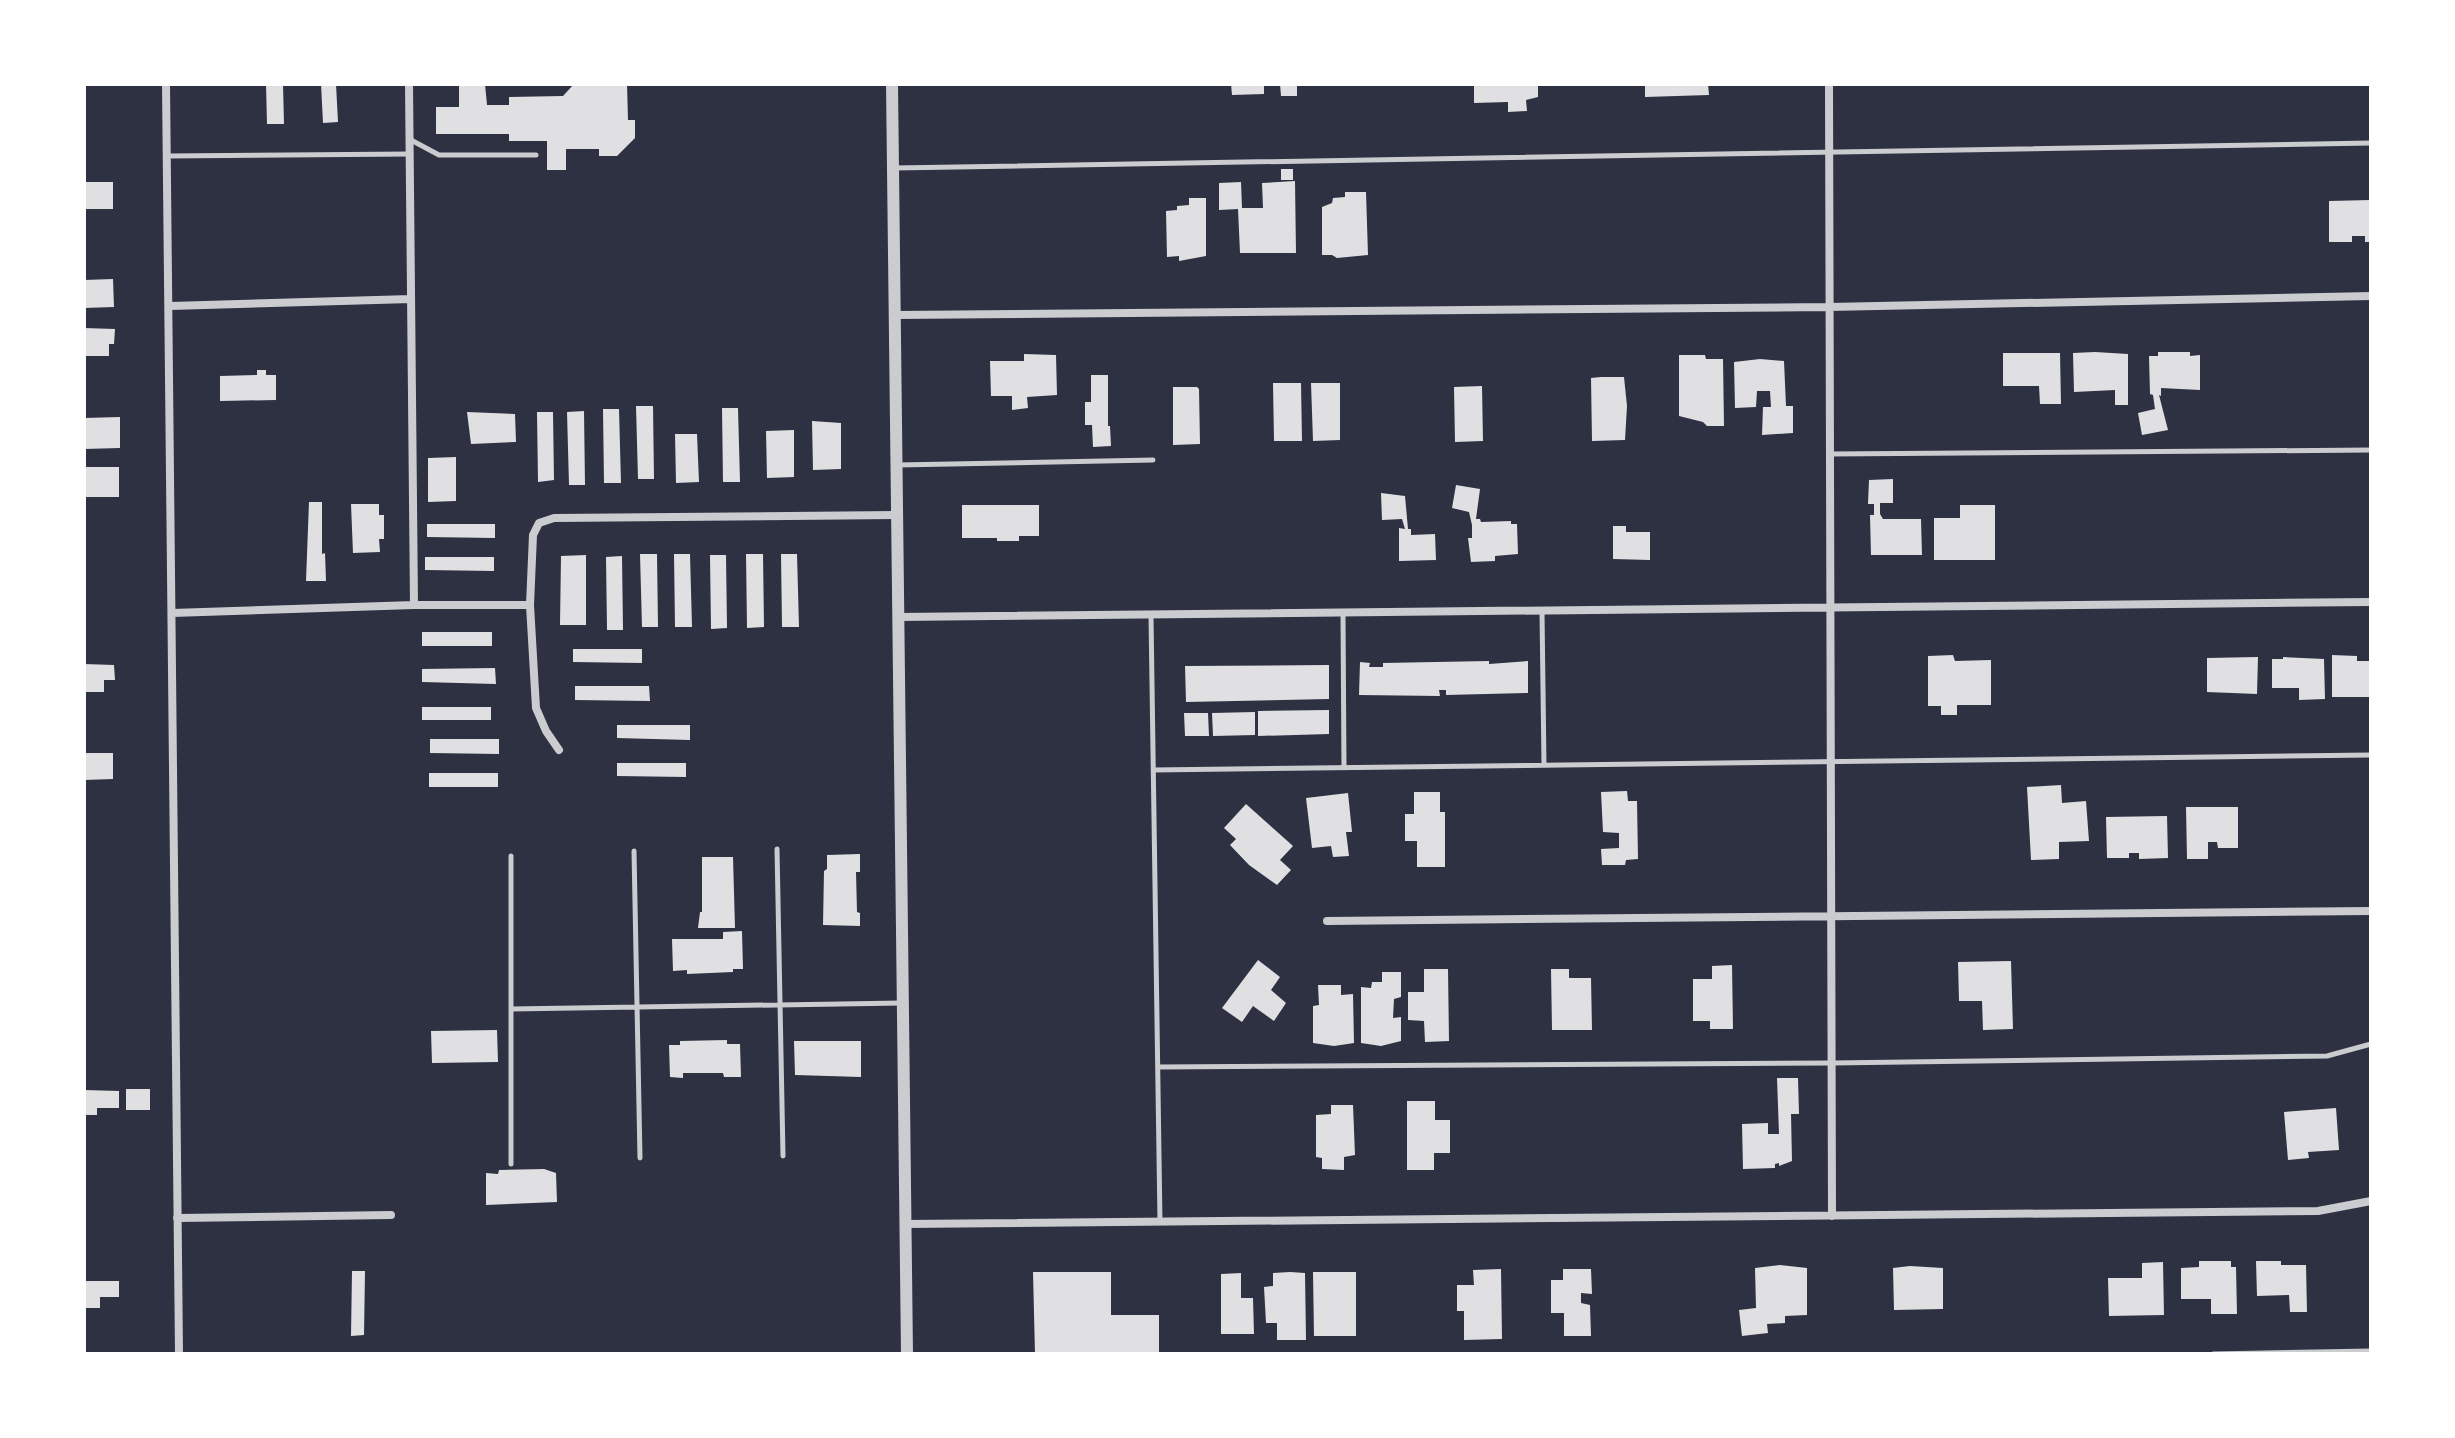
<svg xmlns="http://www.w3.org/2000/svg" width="2455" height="1438" font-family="Figtree,sans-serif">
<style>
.building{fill:#e0e0e3}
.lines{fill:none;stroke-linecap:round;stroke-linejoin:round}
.service{stroke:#caccd0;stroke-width:5}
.minor{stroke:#caccd0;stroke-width:8}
.tertiary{stroke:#caccd0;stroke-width:12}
</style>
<rect width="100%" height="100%" fill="#2d3142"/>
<!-- building -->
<path class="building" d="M266,84H283L284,124H267Z
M321,84H336L338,122L323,123Z
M459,84H485L487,105H509V97L563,96L574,84H627L628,120H635V138L617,156H599V149H566V170H547V141H509V134H436V107H459Z
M1231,84H1264V94L1232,95Z
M1280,84H1297V96H1281Z
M1474,84H1538V97L1526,100L1527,111L1508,112V102L1474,103Z
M1645,84H1708L1709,95L1645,97Z
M1281,169H1293V180H1281Z
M1295,181L1296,253H1240L1238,209L1219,210V183L1241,182L1242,208H1263L1262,183Z
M84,182H113V209H84Z
M1345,192H1366L1368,255L1337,258L1332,255H1322V207L1332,203L1333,198L1345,197Z
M1189,198H1206V256L1179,261V256L1167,257L1166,211L1177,210V206L1189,205Z
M2371,200V242H2365V236H2352V242H2329V201Z
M113,279L114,307L84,308V280Z
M84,328L115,329L114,344H109V356H84Z
M2095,352L2128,354V405H2115V390L2074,392L2073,353Z
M2158,352H2190V356L2200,355V390L2161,388V396L2159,395L2168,430L2142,435L2138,413L2155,409L2153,395L2150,394L2149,356H2158Z
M2003,353H2060L2061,404H2040L2039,386H2003Z
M1024,354L1056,355L1057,395L1027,397L1028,408L1012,410V396H991L990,361H1024Z
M1679,355H1705L1706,359H1723L1724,426H1707L1703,422L1679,416Z
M1760,359L1784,361L1786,406H1793V433L1762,435L1763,407H1771L1770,391H1757L1756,407L1735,408L1734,362Z
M257,370H266V375H276V400L220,401V376L257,375Z
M1091,375H1108V426H1110L1111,446L1093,447L1092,425H1085V402H1091Z
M1601,377H1624L1627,406L1625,440L1592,441L1591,378Z
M1273,383H1301L1302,441H1274Z
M1311,383H1340V440L1313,441Z
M1482,386L1483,441L1455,442L1454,387Z
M1173,387H1197L1199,389L1200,444L1173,445Z
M636,406H653L654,479H638Z
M722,408H738L740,482H723Z
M603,409H619L621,483H604Z
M584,411L585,485H569L567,412Z
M467,412L515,414L516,442L471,444Z
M537,412H553L554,480L538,482Z
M120,417V448L84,449V418Z
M812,421L841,423V469L813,470Z
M794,430V477L767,478L766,431Z
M675,434H697L699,482L676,483Z
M456,457V501L428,502V458Z
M84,467H119V497H84Z
M1893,479V503H1880V514L1883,519H1921L1922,555H1871L1870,515H1874V504H1868L1869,480Z
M1456,485L1480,489L1476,519H1480L1481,522L1511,521V524H1517L1518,554L1495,556V561L1471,562L1468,538H1472V525L1469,512L1452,508Z
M1381,493L1405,496L1408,529H1411V535L1435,534L1436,560L1399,561V528L1405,529L1402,519L1382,520Z
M309,502H322V554L325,553L326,581H306Z
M351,504H379V515H384V539H379L380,552L353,553Z
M962,505H1039V536H1019V541H997V538H962Z
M1960,505H1995V560H1934V518H1960Z
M427,524H495V538L427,537Z
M1613,526H1626V532H1650V560L1613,559Z
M640,554H657L658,627H642Z
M674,554H690L692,627H675Z
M746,554H763L764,627L747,628Z
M781,554H797L799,627H782Z
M586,555V625H560L561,556Z
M710,555H726L727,628L711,629Z
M622,556L623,630H607L606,557Z
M425,557H494V571L425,570Z
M422,632H492V646H422Z
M573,649H642V663L573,662Z
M1953,655L1955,661L1991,660V705H1957V715H1941V706H1928V656Z
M2332,655L2357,656V661H2371V697H2332Z
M2258,657L2257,694L2207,692V658Z
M2283,657L2324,659L2325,699L2299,700V688H2272V659H2283Z
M1489,661V664L1528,661V693L1446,695V690H1439L1440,696L1359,695L1360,662L1370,663L1369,667H1383V663Z
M84,664L114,665L115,680H104V692H84Z
M1329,665V699L1186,702L1185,666Z
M495,668L496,684L422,682V669Z
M575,686H649L650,701L575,700Z
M422,707H491V720H422Z
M1329,710V734L1258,736V711Z
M1255,712V735L1213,736L1212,713Z
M1184,713H1208L1209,736H1185Z
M617,725H690V740L617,738Z
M430,739H499V754L430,753Z
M84,753H113V779L84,780Z
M617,763H686V777L617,776Z
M429,773H498V787H429Z
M2061,785L2062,803L2086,801L2089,841L2059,842V859L2031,860L2027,787Z
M1627,791L1628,801H1637L1638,859L1626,860L1625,865H1602L1601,849L1619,848V833L1603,832L1601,792Z
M1414,792H1440V812H1445V867H1417V841H1405V814H1414Z
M1348,793L1352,832H1346L1349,856L1333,857L1331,846L1312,848L1306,798Z
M1246,804L1293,846L1280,860L1291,870L1277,885L1249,865L1230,845L1236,839L1224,828Z
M2186,807H2238V848H2218L2217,842H2208V859H2187Z
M2167,816L2168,858L2139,859V853H2129V858H2107L2106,817Z
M860,854V872H856L857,912L860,913V926L823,925L824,871L827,869V855Z
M702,857H733L735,928H698L700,912H702Z
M742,931L743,969H733V972L687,974V970L673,971L672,939H723V932Z
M1258,960L1280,977L1271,990L1286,1003L1274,1021L1253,1006L1242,1022L1222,1008Z
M2011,961L2013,1029L1983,1030L1982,1001H1959L1958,962Z
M1732,965L1733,1029H1710V1021H1693V979H1712V966Z
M1424,969H1448L1449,1041L1425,1042L1424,1021L1408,1020V992H1424Z
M1551,969H1569V978H1591L1592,1030H1552Z
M1382,972H1401V997L1394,999L1393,1018L1401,1017V1041L1381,1046L1361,1043V987L1371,988L1372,982H1382Z
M1318,985H1341V995L1353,994L1354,1043L1334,1046L1313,1043V1006L1319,1005Z
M497,1030L498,1062L432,1063L431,1031Z
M727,1040V1044H740L741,1077H724L723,1073H683V1078L670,1077L669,1045H680V1041Z
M794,1041H861V1077L795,1075Z
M1777,1078H1798L1799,1114H1791L1792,1161L1779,1166V1163L1775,1164V1168L1743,1169L1742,1124L1768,1123V1134H1779Z
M126,1089H150V1110H126Z
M84,1090L119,1091V1108H97V1115H84Z
M1407,1101H1435V1120H1450V1153H1434V1170H1407Z
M1331,1105H1353L1355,1155L1344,1157V1170L1322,1169V1158L1316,1157V1115L1331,1114Z
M2336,1108L2339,1150L2308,1152L2309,1158L2288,1160L2284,1112Z
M544,1169L556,1173L557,1202L486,1205V1173L498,1174L499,1170Z
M2199,1261H2231V1267H2236L2237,1314H2211V1299H2181V1268L2199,1267Z
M2256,1261H2281V1265H2306L2307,1312H2290L2289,1295L2257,1296Z
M2163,1262L2164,1315L2109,1316L2108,1278H2142V1263Z
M1780,1265L1807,1268V1315L1785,1316V1323L1767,1324L1768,1333L1742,1336L1739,1310L1756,1308L1755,1268Z
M1910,1266L1943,1268V1309L1894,1310L1893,1268Z
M1501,1269L1502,1339L1464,1340V1311H1457V1285H1474L1473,1270Z
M1563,1269H1591L1592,1294L1581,1293V1303L1590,1305L1591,1336H1564V1313H1551V1280H1563Z
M352,1271H365L364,1335L351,1336Z
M1033,1272H1111V1315H1159V1354H1035Z
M1290,1272L1305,1273L1306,1340H1277V1323H1266L1264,1287L1273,1286V1273Z
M1313,1272H1356V1336H1314Z
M1241,1273V1298H1253L1254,1334H1221V1274Z
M84,1281H119V1297H100V1308H84Z"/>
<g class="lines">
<!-- service -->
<path class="service" d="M411,140L439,155H536
M167,156L410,154
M894,168L2371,143
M1830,454L2371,450
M897,465L1153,460
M1542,612L1544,765
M1343,614L1344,768
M1151,616L1160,1222
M1153,770L2371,755
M777,849L783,1156
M634,851L640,1158
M511,856V1164
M511,1009L902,1003
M1158,1067L1832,1063L2327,1056L2371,1044
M2213,1354L2371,1351"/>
<!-- minor -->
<path class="minor" d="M166,84L179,1354
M409,84L414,605
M1829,84L1832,1216
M170,306L411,299
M895,315L1829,307L2371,296
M172,613L414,605H530
M898,617L2371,602
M559,750L546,731L536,708L530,605L533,535L539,523L554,518L897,515
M1327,921L2371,911
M177,1218L391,1215
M905,1224L2318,1211L2371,1201"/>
<!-- tertiary -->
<path class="tertiary" d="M892,84L907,1354"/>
</g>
<!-- border -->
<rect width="2455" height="1438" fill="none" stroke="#ffffff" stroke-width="172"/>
</svg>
